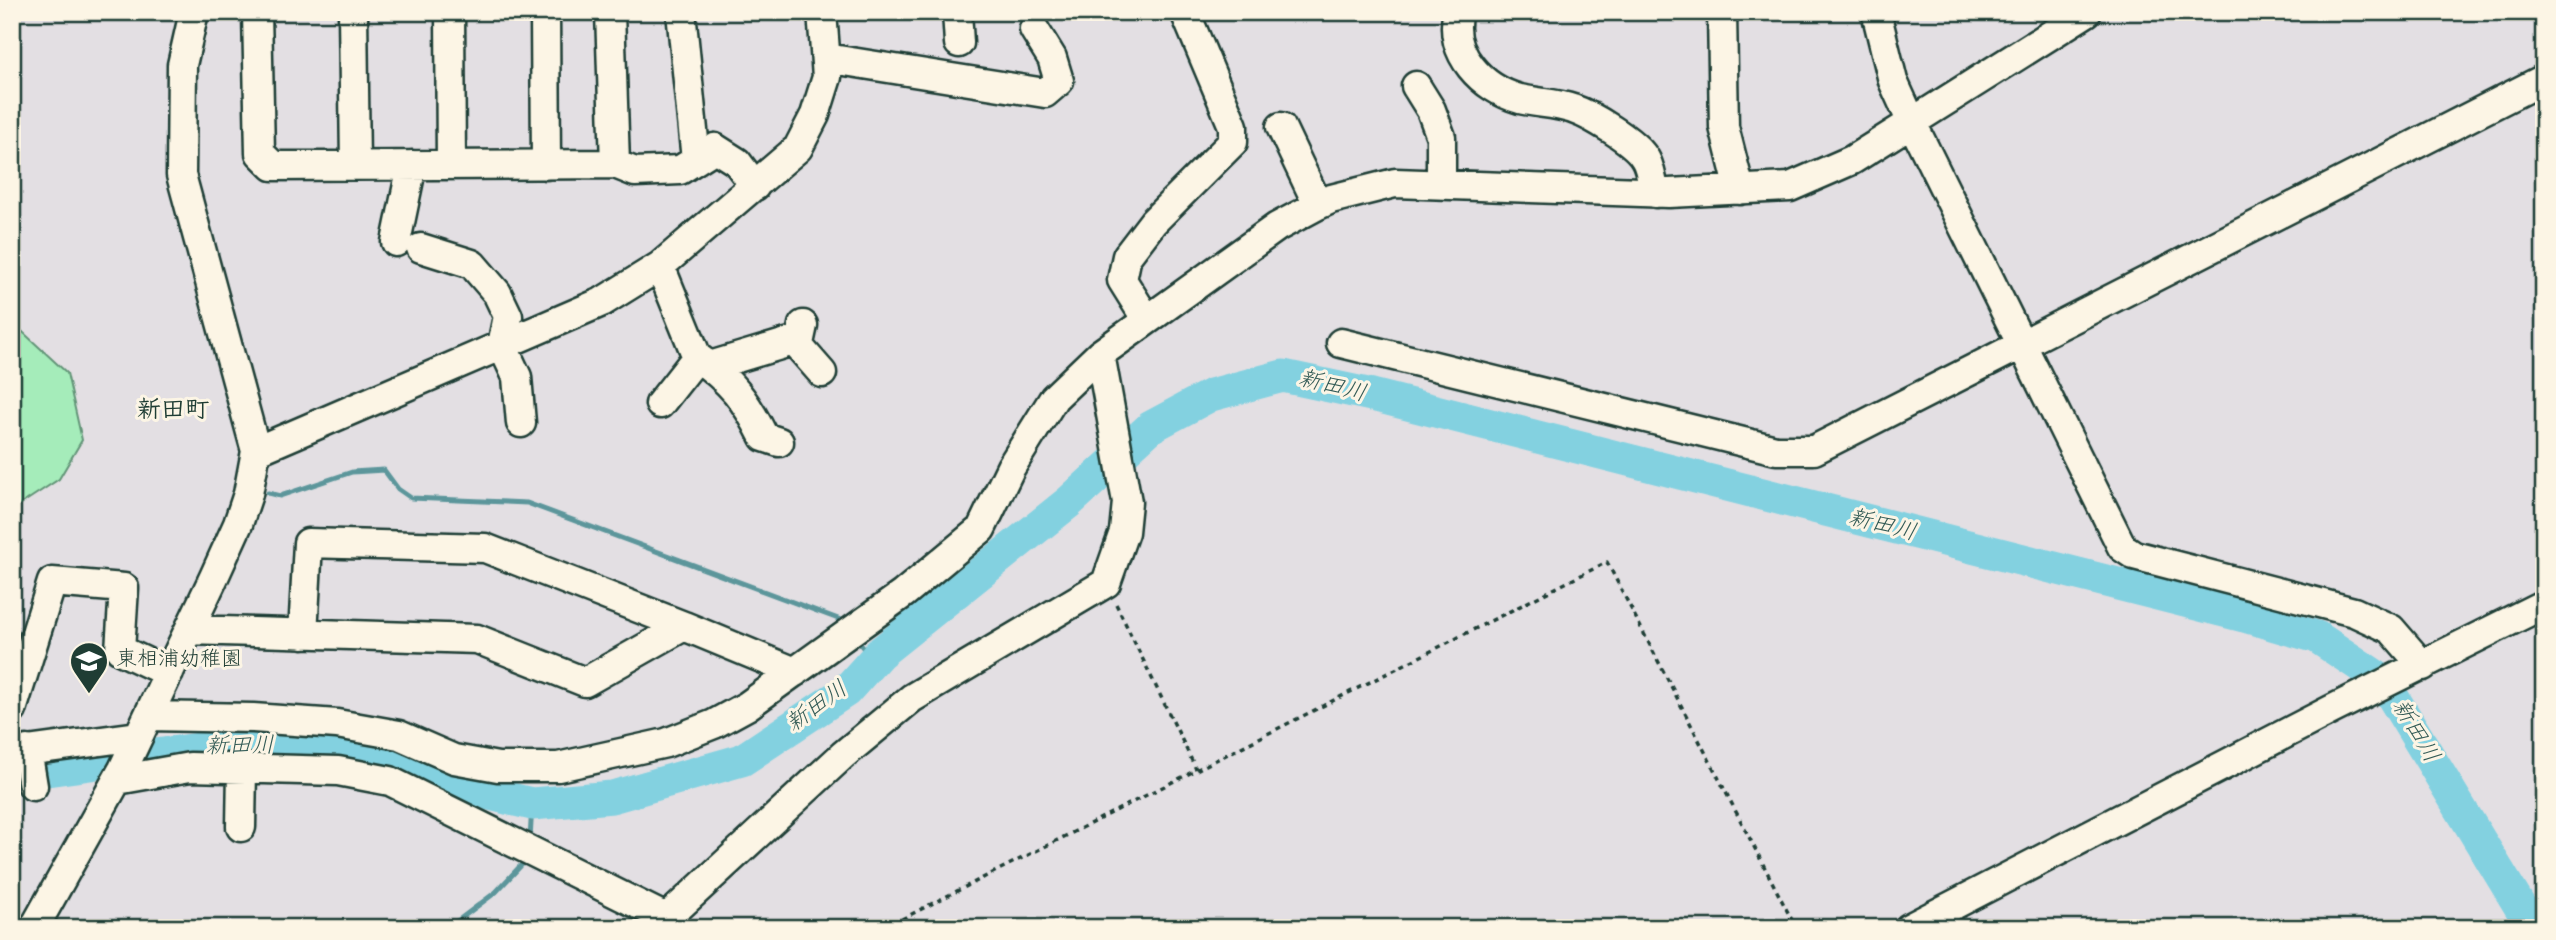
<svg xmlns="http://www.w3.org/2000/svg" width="2556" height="940" font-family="'Gochi Hand','Klee One',sans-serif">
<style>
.green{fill:#a5ecba;stroke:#629477;stroke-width:2}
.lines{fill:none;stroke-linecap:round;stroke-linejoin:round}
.stream{stroke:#5b969b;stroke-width:5}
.river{stroke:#83d1e0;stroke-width:33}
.minor-casing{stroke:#1f3d34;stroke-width:33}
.path{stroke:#1f3d34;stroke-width:3.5;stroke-dasharray:5 5;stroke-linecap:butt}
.minor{stroke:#fcf5e5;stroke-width:28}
.labels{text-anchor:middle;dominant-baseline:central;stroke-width:6;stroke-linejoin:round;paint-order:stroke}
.poi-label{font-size:21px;fill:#1f3d34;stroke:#fcf5e5;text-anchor:start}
.water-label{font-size:23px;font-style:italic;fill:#335b56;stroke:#fcf5e5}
.quarter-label{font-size:24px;font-weight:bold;fill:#1f3d34;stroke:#fcf5e5}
</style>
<rect width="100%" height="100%" fill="#e3dfe3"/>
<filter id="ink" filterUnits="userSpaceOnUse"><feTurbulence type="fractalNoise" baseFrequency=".0143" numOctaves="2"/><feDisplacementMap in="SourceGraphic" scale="14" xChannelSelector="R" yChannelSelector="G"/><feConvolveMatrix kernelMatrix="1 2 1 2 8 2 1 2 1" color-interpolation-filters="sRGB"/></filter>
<g filter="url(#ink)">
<!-- green -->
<path class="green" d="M12,322L67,373L82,440L59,479L12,510Z"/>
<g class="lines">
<!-- stream -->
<path class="stream" d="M268,493L280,496L352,472L384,470L398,489L411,498L527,503L841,620
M861,645L873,661
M530,840L532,804
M448,928L496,892L527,859"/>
<!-- river -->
<path class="river" d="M12,771L47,770L235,744L375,753L448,784L532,804L612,797L742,760L846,691L880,653L1069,502L1151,427L1211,395L1283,376L1372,395L2244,616L2317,637L2383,681L2533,928"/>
<defs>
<path id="minor" d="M257,12L260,153L273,166L615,164L635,172L680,170L715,148L737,162L755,186
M353,12L355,165
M450,12L451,165
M545,12L546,165
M610,12L615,164
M681,12L696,160
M957,12L959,43
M1458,12C1447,53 1483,89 1520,99C1537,103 1557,103 1573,109C1591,115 1634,141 1644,157C1650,165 1652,182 1655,193
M1722,12L1724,127L1740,190
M1876,12L1893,81L1912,123L2122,547L2134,555L2354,612L2391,629L2423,666
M826,58L1045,93L1059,81L1052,58L1034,29
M1416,86L1431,110L1441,137V184
M1281,127L1318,205
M396,242L412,165
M421,248L472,264L497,293L508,316L502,345L517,377L521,423
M660,266L697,357L660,404
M1147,320L1122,280L1127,256L1153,222L1233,142V126L1185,12
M794,341L822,373
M1341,343L1776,450H1814L2544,79
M697,357C732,382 745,399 764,437L779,442
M710,366L800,339L803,325
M256,451L602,302L660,266L798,148L815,115L827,77L822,12
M189,630L477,639L585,682L684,626L795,672
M303,634L308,543L485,548L684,626
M12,710L52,582L124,588L120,650L169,673
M149,716L253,718L337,724L399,735L454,759L498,767H558L666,743L714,724L747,706L903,594L981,529L1011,467L1054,398L1100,354L1277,227L1318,205L1331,199L1395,183L1669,193L1790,187L1852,160L2087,12
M27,750L33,786
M12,753L138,736
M117,780L190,767L338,771L390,781L666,918
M241,827L242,768
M34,928L123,769L214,577L238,524L248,494L256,451L181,175L182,65L194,12
M656,928L843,755L912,698L1106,583L1124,532L1127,502L1100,354
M1909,928L2331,710L2544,604"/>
</defs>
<!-- minor casing -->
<use href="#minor" class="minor-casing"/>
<!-- path -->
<path class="path" d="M1116,604L1196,769
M884,928L1607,562L1796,928"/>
<!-- minor -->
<use href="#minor" class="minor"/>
</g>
</g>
<!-- icons -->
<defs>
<symbol id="school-pin" viewBox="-11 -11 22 30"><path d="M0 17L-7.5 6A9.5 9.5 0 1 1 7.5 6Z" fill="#1f3d34" stroke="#fcf5e5"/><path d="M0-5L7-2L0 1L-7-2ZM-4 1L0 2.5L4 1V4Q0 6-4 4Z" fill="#fff"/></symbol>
</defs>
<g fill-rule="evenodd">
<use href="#school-pin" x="67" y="639" width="44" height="60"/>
</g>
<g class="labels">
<!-- poi labels -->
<g class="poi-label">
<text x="116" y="661">東相浦幼稚園</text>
</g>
<!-- water labels -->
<g class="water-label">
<text transform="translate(1332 388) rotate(14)">新田川</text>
<text transform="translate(1882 527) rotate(14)">新田川</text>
<text transform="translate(818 708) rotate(-36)">新田川</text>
<text transform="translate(2414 732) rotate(59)">新田川</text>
<text transform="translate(240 748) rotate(-1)">新田川</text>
</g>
<!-- quarter labels -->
<g class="quarter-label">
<text x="173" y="412">新田町</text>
</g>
</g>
<!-- margin -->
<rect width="2556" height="940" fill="none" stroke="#fcf5e5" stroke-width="42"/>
<rect x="21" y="21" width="2514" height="898" fill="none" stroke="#1f3d34" stroke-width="2.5" filter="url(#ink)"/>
</svg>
